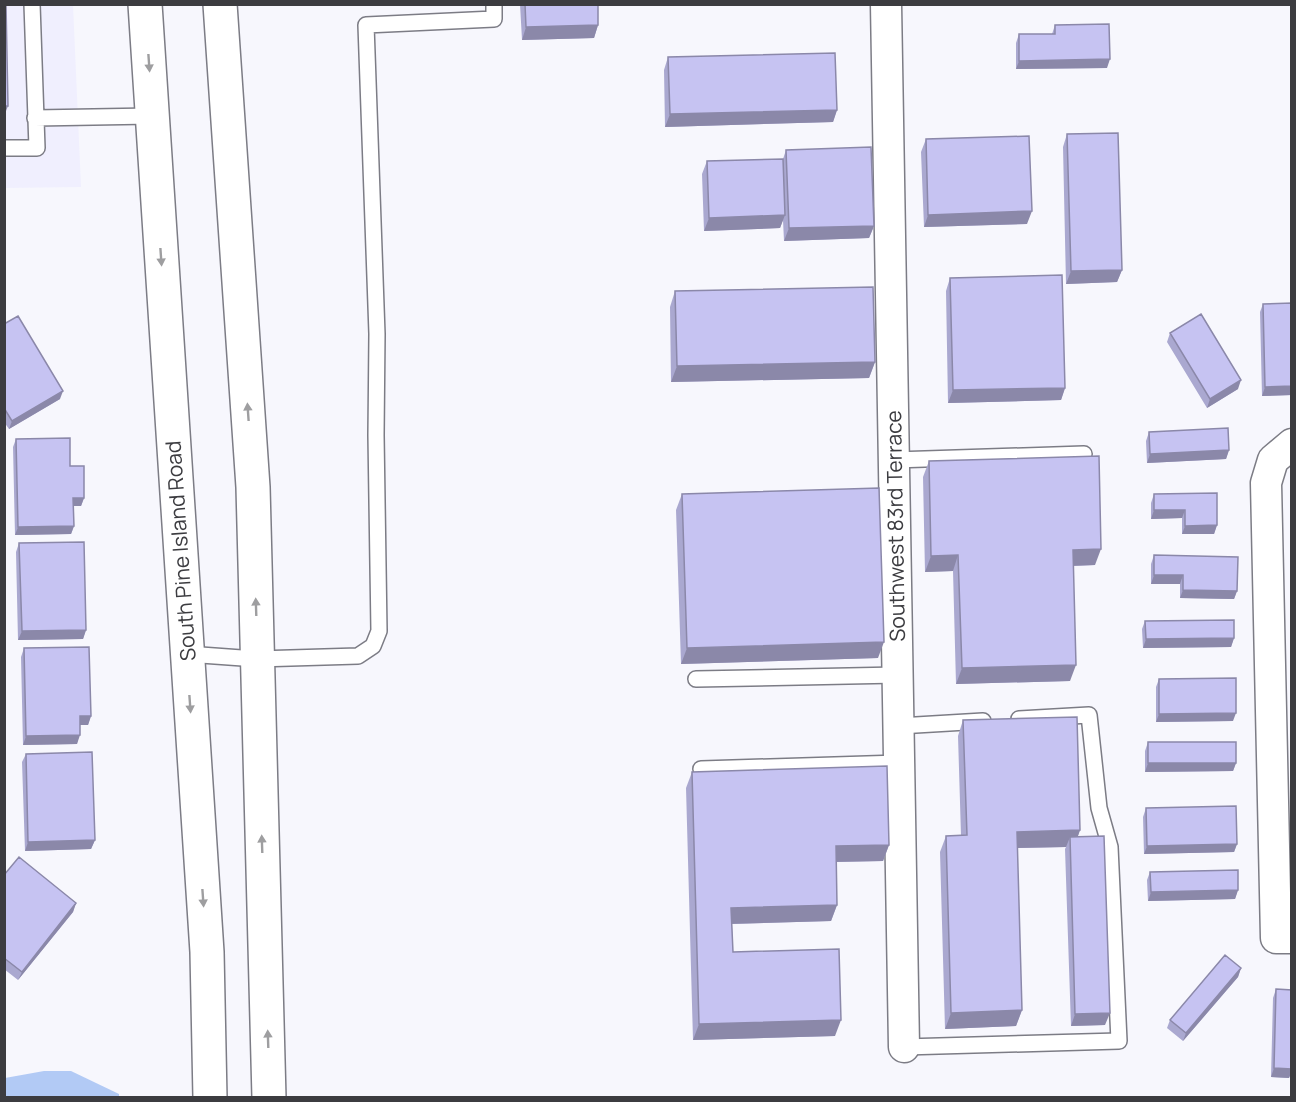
<svg xmlns="http://www.w3.org/2000/svg" width="1296" height="1102" font-family="Manrope,sans-serif">
<style>
.built{fill:#f0effe}
.water{fill:#b2caf5}
.lines{fill:none;stroke-linecap:round;stroke-linejoin:round}
.lane-casing{stroke:#7c7c85;stroke-width:18}
.street-casing{stroke:#7c7c85;stroke-width:33}
.secondary-casing{stroke:#7c7c85;stroke-width:36}
.lane{stroke:#fff;stroke-width:15}
.street{stroke:#fff;stroke-width:30}
.secondary{stroke:#fff;stroke-width:33}
.wall{fill:#aaa8d0}
.shaded-wall{fill:#8b88a9}
.building{fill:#c6c3f2;stroke:#8b88a9;stroke-width:1.5}
.oneway{fill:#9e9ea0}
.labels{text-anchor:middle;dominant-baseline:central;stroke-width:4.5;stroke-linejoin:round;paint-order:stroke}
.street-label{font-size:21px;fill:#3c3c40;stroke:#fff}
</style>
<rect width="100%" height="100%" fill="#f7f7fd"/>
<!-- built -->
<path class="built" d="M4,5H73L81,187L5,188Z"/>
<!-- water -->
<path class="water" d="M44,1071H71L119,1094V1097H5V1078Z"/>
<g class="lines">
<defs>
<path id="lane" d="M35,118L152,116
M4,148H37L32,4
M894,460L1084,454
M187,654L257,659L358,656L373,646L379,631L376,435L377,334L366,25L494,19V4
M696,679L898,675
M899,726L983,721
M701,769L899,763
M904,1047L1119,1041L1110,847L1099,808L1089,715L1019,719"/>
<path id="street" d="M886,4L904,1047
M1292,444L1273,460L1266,483L1276,938H1292"/>
<path id="secondary" d="M145,4L207,952L210,1098
M220,4L253,487L269,1098"/>
</defs>
<!-- lane casing -->
<use href="#lane" class="lane-casing"/>
<!-- street casing -->
<use href="#street" class="street-casing"/>
<!-- secondary casing -->
<use href="#secondary" class="secondary-casing"/>
<!-- lane -->
<use href="#lane" class="lane"/>
<!-- street -->
<use href="#street" class="street"/>
<!-- secondary -->
<use href="#secondary" class="secondary"/>
</g>
<!-- wall -->
<path class="wall" d="M520,4H598V25L594,38L522,40Z
M1055,25L1107,68L1016,69V43L1019,34H1052Z
M668,57L837,110L833,122L665,127L664,70Z
M1067,134L1122,270L1117,282L1066,284L1063,147Z
M926,139L1027,224L924,227L921,152Z
M786,150L874,226L869,238L784,241L783,220L780,228L704,231L702,174L707,161L783,159Z
M950,278L1065,388L1061,400L948,403L946,291Z
M675,291L875,362L869,378L671,382L670,307Z
M1292,303V395L1262,396L1260,312L1263,304Z
M4,324L60,399L9,429L4,422Z
M1170,333L1238,389L1207,408L1167,342Z
M1149,432L1229,450L1226,459L1147,463L1146,441Z
M16,439L84,498L81,506H73L74,526L71,534L15,535L13,447Z
M929,461L1095,565L1073,566L1070,681L956,684L953,571L925,572L923,477Z
M682,494L878,658L681,664L676,510Z
M1154,494L1217,525L1214,534H1182V518L1151,519V503Z
M19,543L86,630L83,639L18,640L16,552Z
M1154,555L1237,591L1234,599L1180,598V584H1151V564Z
M1145,621L1234,638L1231,647L1143,648L1142,629Z
M24,648L91,716L88,725H80L77,744L23,745L21,657Z
M1159,679L1233,721L1156,722V687Z
M963,720L1080,830L1078,836L1105,1025L1071,1026L1065,849L1066,847L1017,848L1022,1010L1016,1026L945,1029L940,852L946,836L961,835L958,736Z
M1148,742L1236,763L1233,771L1145,772V751Z
M26,754L95,840L91,849L25,851L22,762Z
M692,772L889,845L883,861L836,862L837,905L831,921L732,924L733,952L835,1036L693,1040L686,788Z
M1146,808L1237,844L1234,852L1144,854L1143,817Z
M1150,872L1238,890L1235,899L1148,901L1147,880Z
M4,875L76,903L73,912L18,980L4,969Z
M1241,968L1238,977L1183,1041L1167,1028L1170,1020Z
M1276,989L1292,990V1071L1289,1078L1271,1077L1273,998Z"/>
<!-- shaded-wall -->
<path class="shaded-wall" d="M598,25L594,38L522,40L526,27Z
M1110,59L1107,68L1016,69L1019,61Z
M4,106H8L4,116Z
M837,110L833,122L665,127L670,114Z
M1032,211L1027,224L924,227L928,215Z
M785,215L780,228L704,231L709,218Z
M874,226L869,238L784,241L789,228Z
M1122,270L1117,282L1066,284L1071,271Z
M875,362L869,378L671,382L677,366Z
M1241,380L1238,389L1207,408L1210,399Z
M1292,386V395L1262,396L1265,387Z
M1065,388L1061,400L948,403L953,390Z
M63,391L60,399L9,429L12,421Z
M1229,450L1226,459L1147,463L1150,454Z
M73,498H84L81,506H70Z
M1154,510H1185L1182,518L1151,519Z
M1217,525L1214,534H1182L1185,526Z
M74,526L71,534L15,535L18,527Z
M1101,549L1095,565L1067,566L1073,550Z
M958,555L953,571L925,572L931,556Z
M1154,575H1183L1180,584H1151Z
M1183,590L1237,591L1234,599L1180,598Z
M86,630L83,639L18,640L22,631Z
M1234,638L1231,647L1143,648L1146,639Z
M884,642L878,658L681,664L687,648Z
M1076,665L1070,681L956,684L962,668Z
M1236,713L1233,721L1156,722L1159,714Z
M80,716H91L88,725H77Z
M80,735L77,744L23,745L26,736Z
M1148,763H1236L1233,771L1145,772Z
M1080,830L1074,847L1070,837L1066,847L1011,848L1017,832Z
M95,840L91,849L25,851L28,842Z
M1237,844L1234,852L1144,854L1147,846Z
M889,845L883,861L830,862L836,846Z
M1238,890L1235,899L1148,901L1151,892Z
M76,903L73,912L18,980L22,972Z
M837,905L831,921L726,924L731,908Z
M1241,968L1238,977L1183,1041L1186,1033Z
M1022,1010L1016,1026L945,1029L951,1013Z
M1110,1013L1105,1025L1071,1026L1075,1014Z
M841,1020L835,1036L693,1040L699,1024Z
M1274,1068L1292,1069V1071L1289,1078L1271,1077Z"/>
<!-- building -->
<path class="building" d="M4,4H6L8,106H4Z
M525,4H598V25L526,27Z
M1109,24L1110,59L1019,61V34H1055V25Z
M835,53L837,110L670,114L668,57Z
M1118,133L1122,270L1071,271L1067,134Z
M1029,136L1032,211L928,215L926,139Z
M871,147L874,226L789,228L786,150Z
M783,159L785,215L709,218L707,161Z
M1062,275L1065,388L953,390L950,278Z
M873,287L875,362L677,366L675,291Z
M1292,303V386L1265,387L1263,304Z
M1201,314L1241,380L1210,399L1170,333Z
M18,316L63,391L12,421L4,408V324Z
M1228,428L1229,450L1150,454L1149,432Z
M70,438V466H84V498H73L74,526L18,527L16,439Z
M1099,456L1101,549L1073,550L1076,665L962,668L958,555L931,556L929,461Z
M879,488L884,642L687,648L682,494Z
M1217,493V525L1185,526V510H1154V494Z
M84,542L86,630L22,631L19,543Z
M1154,555L1238,557L1237,591L1183,590V575H1154Z
M1234,620V638L1146,639L1145,621Z
M89,647L91,716H80V735L26,736L24,648Z
M1236,678V713L1159,714V679Z
M1077,717L1080,830L1017,832L1022,1010L951,1013L946,836L967,835L963,720Z
M1148,742H1236V763H1148Z
M92,752L95,840L28,842L26,754Z
M887,766L889,845L836,846L837,905L731,908L733,952L839,949L841,1020L699,1024L692,772Z
M1236,806L1237,844L1147,846L1146,808Z
M1104,836L1110,1013L1075,1014L1070,837Z
M19,857L76,903L22,972L4,958V875Z
M1238,870V890L1151,892L1150,872Z
M1225,955L1241,968L1186,1033L1170,1020Z
M1276,989L1292,990V1069L1274,1068Z"/>
<!-- one-way arrows -->
<defs><path id="oneway-solid" d="M-6-.8H1V-3.2L6.5 0L1 3.2V.8H-6Z" transform="scale(1.5)"/></defs>
<g class="oneway">
<use href="#oneway-solid" transform="translate(149 63) rotate(86)"/>
<use href="#oneway-solid" transform="translate(161 257) rotate(86)"/>
<use href="#oneway-solid" transform="translate(248 412) rotate(-94)"/>
<use href="#oneway-solid" transform="translate(256 607) rotate(-92)"/>
<use href="#oneway-solid" transform="translate(190 704) rotate(86)"/>
<use href="#oneway-solid" transform="translate(262 844) rotate(-92)"/>
<use href="#oneway-solid" transform="translate(203 898) rotate(86)"/>
<use href="#oneway-solid" transform="translate(268 1039) rotate(-92)"/>
</g>
<g class="labels">
<!-- street labels -->
<g class="street-label">
<text transform="translate(895 526) rotate(-91)">Southwest 83rd Terrace</text>
<text transform="translate(180 551) rotate(-94)">South Pine Island Road</text>
</g>
</g>
<!-- border -->
<rect width="1296" height="1102" fill="none" stroke="#3c3c40" stroke-width="12"/>
</svg>
